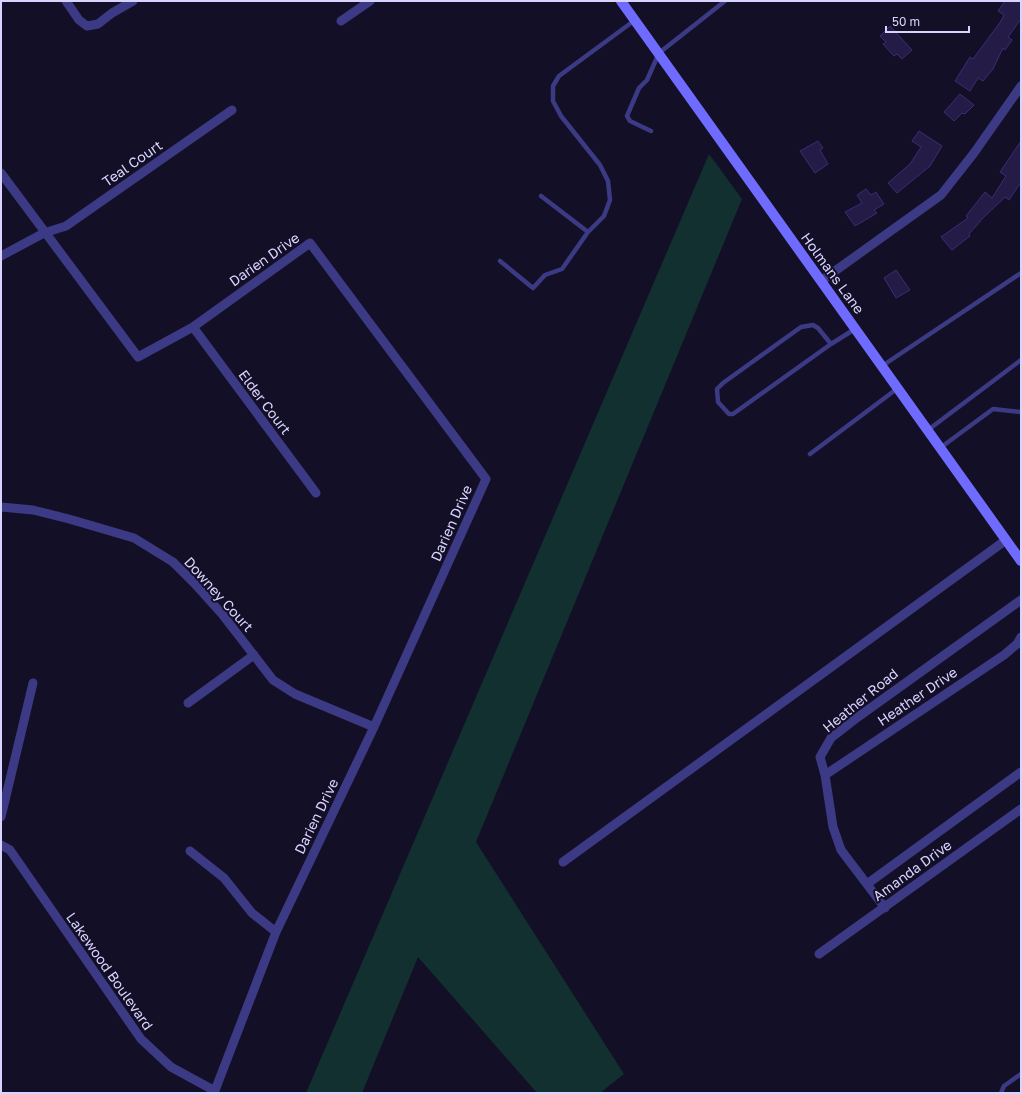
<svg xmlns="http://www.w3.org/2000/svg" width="1022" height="1094" font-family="'Golos Text',sans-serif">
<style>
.green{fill:#12302f}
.building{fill:#241b47;stroke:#3b2d73}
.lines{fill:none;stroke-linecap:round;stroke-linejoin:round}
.service{stroke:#3d3a85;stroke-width:4.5}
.minor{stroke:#3d3a85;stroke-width:9}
.secondary{stroke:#6f6bff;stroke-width:10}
.labels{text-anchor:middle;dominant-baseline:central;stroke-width:4;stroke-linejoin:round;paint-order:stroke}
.street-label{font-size:14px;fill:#d9d4ff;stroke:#130f26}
</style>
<rect width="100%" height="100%" fill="#130f26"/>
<!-- green -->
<path class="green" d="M709,154L742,199L476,842L624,1074L600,1093H537L418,957L362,1093H306Z"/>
<!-- building -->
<path class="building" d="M1005,1H1021V19L1008,37L1012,40L1005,50L1003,48L993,69L983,81L978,78L970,91L955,81L970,57L973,59L1001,21L1004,15L998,11Z
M890,26L912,50L902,59L897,54L894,56L883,44L886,42L880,36Z
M960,94L974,105L965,114L962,113L954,121L944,112Z
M919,131L942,146L930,166L897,193L888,183L910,164L921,147L912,141Z
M818,141L823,148L820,150L828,164L815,173L800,151Z
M1021,141V182L1009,200L1005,197L982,219L969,234L970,236L952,250L941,237L968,218L966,216L985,192L992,198L1006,176L1000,172Z
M866,189L871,195L876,192L884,204L874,210L877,213L855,226L845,212L862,203L857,195Z
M896,270L910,290L896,298L884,278Z"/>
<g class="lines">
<!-- service -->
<path class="service" d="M651,131L630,121L627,116L639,88L647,80L659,53L725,1
M541,196L588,232
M500,261L533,288L545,275L562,269L588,232L604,216L610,200L608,181L600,165L561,116L553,101V86L559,76L635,20
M831,344L818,328L813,325L801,327L723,383L717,389L718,402L729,414H733L831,344L855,329
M882,366L1021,273
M928,430L1021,360
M940,448L993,409L1021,412
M810,454L898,388
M1001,1093L1004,1086L1021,1074"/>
<!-- minor -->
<path class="minor" d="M66,1L79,20L87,26L98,24L112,13L133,1
M341,21L370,1
M1,173L138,357L193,327L310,243L486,479L374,727L276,932L214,1093
M1,256L44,233L66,226L232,110
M821,281L941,195L974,153L1021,86
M193,327L316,493
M1,507L33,510L69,519L134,538L173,562L195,584L222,614L273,680L295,694L374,727
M188,703L254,655
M825,775L1004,655L1017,644L1021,637
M1,817L33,683
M1,845L10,850L141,1039L171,1067L215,1091
M190,851L224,878L252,913L276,932
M563,862L1006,540
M867,884L1021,772
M885,908L841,850L833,827L825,775L820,757L831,738L858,717L1021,600
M819,954L1021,809"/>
<!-- secondary -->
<path class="secondary" d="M621,1L1021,561"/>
</g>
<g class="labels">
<!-- street labels -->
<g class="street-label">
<text transform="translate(132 163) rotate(-35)">Teal Court</text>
<text transform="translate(264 259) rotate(-35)">Darien Drive</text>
<text transform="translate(833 273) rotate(54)">Holmans Lane</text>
<text transform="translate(265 402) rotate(53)">Elder Court</text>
<text transform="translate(451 523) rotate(-66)">Darien Drive</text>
<text transform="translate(219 594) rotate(48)">Downey Court</text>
<text transform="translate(917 696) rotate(-34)">Heather Drive</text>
<text transform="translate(860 700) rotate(-39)">Heather Road</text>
<text transform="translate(316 816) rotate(-64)">Darien Drive</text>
<text transform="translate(912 870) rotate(-36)">Amanda Drive</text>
<text transform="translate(110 971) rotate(55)">Lakewood Boulevard</text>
</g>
</g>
<!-- border -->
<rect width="1022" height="1094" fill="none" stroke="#d9d4ff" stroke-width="4"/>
<!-- scale -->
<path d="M886 26v6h83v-6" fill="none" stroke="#d9d4ff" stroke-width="2"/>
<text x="892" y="26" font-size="12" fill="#d9d4ff" stroke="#130f26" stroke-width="3" paint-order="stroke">50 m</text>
</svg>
